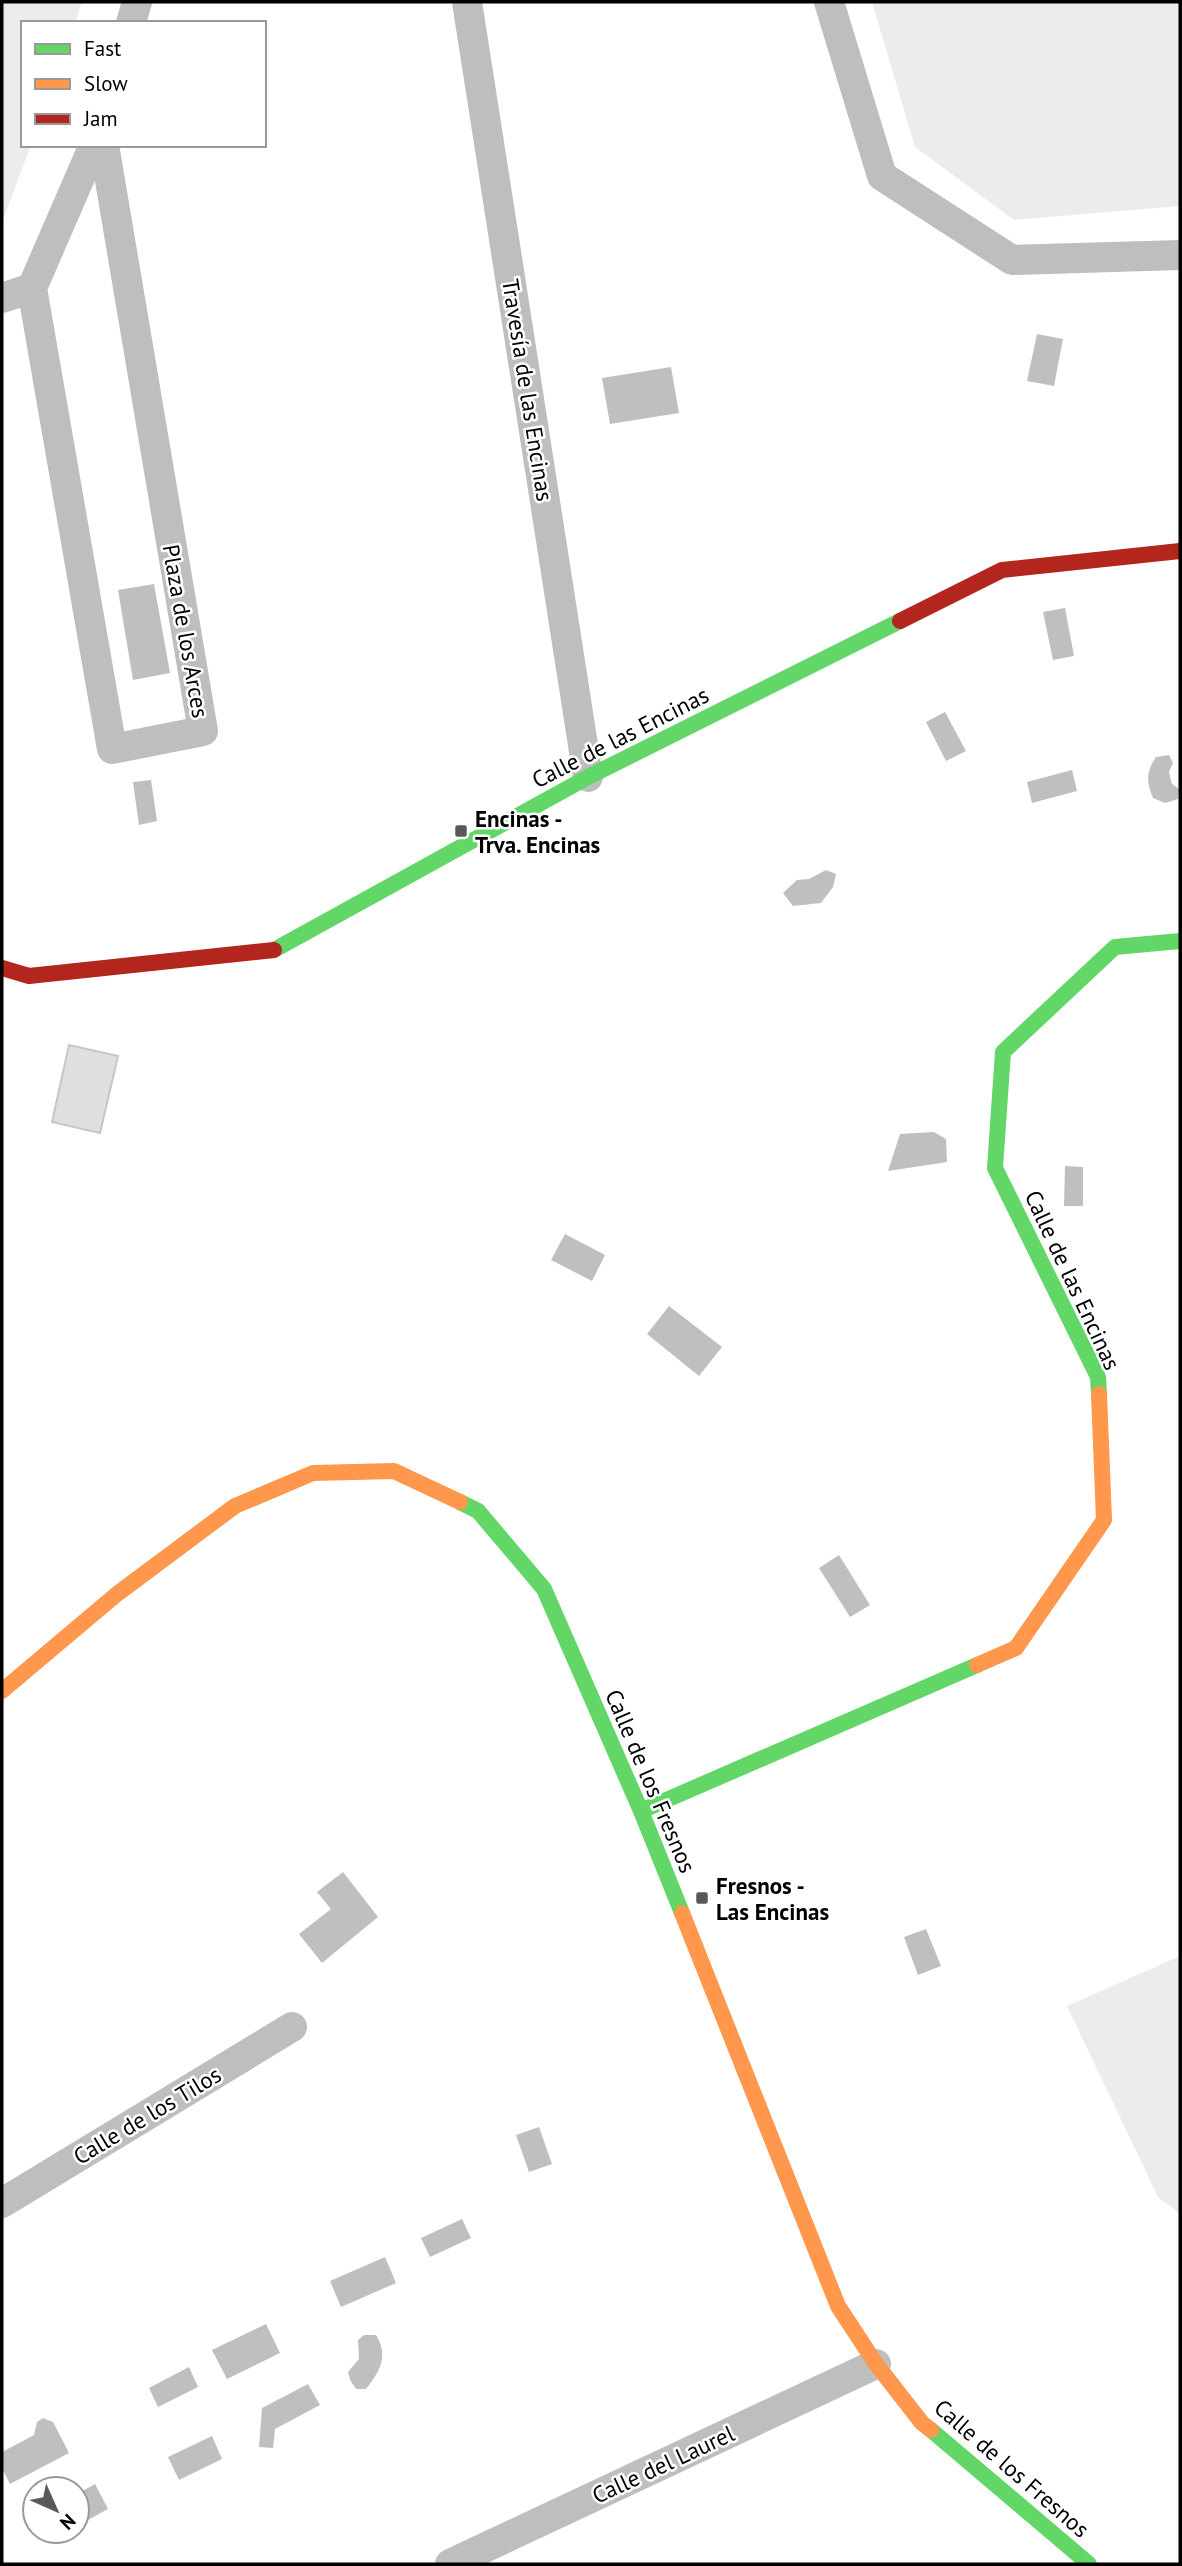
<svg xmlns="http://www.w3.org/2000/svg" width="1182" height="2566" font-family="'PT Sans',sans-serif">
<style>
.green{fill:#ececec}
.water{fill:#bfbfbf}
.building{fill:#dfdfdf;stroke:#c7c7c7;stroke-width:2}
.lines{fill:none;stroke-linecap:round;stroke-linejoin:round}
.street{stroke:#bebebe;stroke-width:30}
.fast{stroke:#63d668;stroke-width:16}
.slow{stroke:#ff974d;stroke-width:16}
.jam{stroke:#b3261e;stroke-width:16}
.poi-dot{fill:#595959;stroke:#fff;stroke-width:2.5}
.labels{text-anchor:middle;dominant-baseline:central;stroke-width:5;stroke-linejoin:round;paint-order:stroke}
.street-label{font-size:23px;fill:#000;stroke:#fff}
.poi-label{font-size:23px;font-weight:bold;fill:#000;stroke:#fff;text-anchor:start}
</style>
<rect width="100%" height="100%" fill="#fff"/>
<!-- green -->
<path class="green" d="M2,2H82L75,23H23V145H31L2,222Z
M872,2H1180V206L1014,220L915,147Z
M1180,1956V2214L1158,2197L1067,2006Z"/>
<!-- water -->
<path class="water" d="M1037,334L1063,339L1054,386L1027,381Z
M671,367L679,413L610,424L602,378Z
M154,584L170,673L133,680L118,590Z
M1065,608L1074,656L1053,660L1043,612Z
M945,712L966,751L946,761L926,722Z
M1169,755L1173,763L1169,772L1172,784L1179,789L1178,799L1165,803L1153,798C1146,781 1146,772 1156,757Z
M1072,770L1077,791L1032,803L1027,782Z
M151,780L157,821L139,825L133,782Z
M826,870L836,874L833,887L821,903L793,906L783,893L797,880L809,879Z
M934,1132L946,1139L947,1162L888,1171L900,1134Z
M1065,1166L1083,1167V1206H1064Z
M565,1234L605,1255L592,1281L551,1260Z
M669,1306L722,1347L699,1376L647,1334Z
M839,1555L870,1605L850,1617L819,1568Z
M343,1872L378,1917L322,1963L299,1934L331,1909L317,1892Z
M926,1929L941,1966L918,1975L904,1937Z
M539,2127L552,2164L529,2172L516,2135Z
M462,2219L471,2238L430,2257L421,2238Z
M385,2257L396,2283L341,2307L330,2281Z
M266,2324L280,2353L227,2379L212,2350Z
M364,2335H376C389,2356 380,2371 366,2389H356L350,2380L348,2372L359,2359L358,2340Z
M189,2367L198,2387L158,2407L149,2388Z
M308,2384L320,2405L275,2429L273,2448L259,2447L262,2408Z
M43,2418L53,2422L69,2453L10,2484L2,2468V2452L34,2435L37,2422Z
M212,2436L222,2459L179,2480L168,2457Z
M95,2484L108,2509L77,2526V2494Z"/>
<!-- building -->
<path class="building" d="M69,1045L118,1056L100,1133L52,1122Z"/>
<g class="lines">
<!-- street -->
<path class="street" d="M467,2L588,777
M829,2L882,176L1012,260L1180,255
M131,23L137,2
M32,288L112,749L203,731L104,145
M2,298L32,288L94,145
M2,2203L292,2027
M450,2564L876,2364"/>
<!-- fast -->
<path class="fast" d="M274,950L588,777L900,621
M1099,1394L1098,1377L995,1168L1003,1052L1115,947L1180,941
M460,1502L478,1511L544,1589L641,1811L682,1913
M641,1811L977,1665
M931,2430L1089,2564"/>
<!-- slow -->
<path class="slow" d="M977,1665L1016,1648L1104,1520L1099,1394
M2,1691L117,1594L235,1506L313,1473L394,1471L460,1502
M682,1913L838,2306L876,2364L922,2423L931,2430"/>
<!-- jam -->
<path class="jam" d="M900,621L1002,570L1180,551
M2,968L29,976L274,950"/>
</g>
<!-- markers -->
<g class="poi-dot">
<rect x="454" y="824" width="14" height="14" rx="3.5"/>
<rect x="695" y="1891" width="14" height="14" rx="3.5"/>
</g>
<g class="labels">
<!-- street labels -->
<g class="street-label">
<text transform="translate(528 390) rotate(81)">Travesía de las Encinas</text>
<text transform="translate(186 631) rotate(80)">Plaza de los Arces</text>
<text transform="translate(620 737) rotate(-27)">Calle de las Encinas</text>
<text transform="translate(1073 1280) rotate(65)">Calle de las Encinas</text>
<text transform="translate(651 1781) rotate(67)">Calle de los Fresnos</text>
<text transform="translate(147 2115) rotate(-31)">Calle de los Tilos</text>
<text transform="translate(663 2464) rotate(-25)">Calle del Laurel</text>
<text transform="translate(1012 2468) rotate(41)">Calle de los Fresnos</text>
</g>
<!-- poi labels -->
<g class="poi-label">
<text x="475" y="818">Encinas -<tspan x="475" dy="26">Trva. Encinas</tspan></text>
<text x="716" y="1885">Fresnos -<tspan x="716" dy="26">Las Encinas</tspan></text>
</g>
</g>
<!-- border -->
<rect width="1182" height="2566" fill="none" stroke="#000000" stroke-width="7"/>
<!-- legend -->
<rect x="21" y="21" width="245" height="126" fill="#ffffff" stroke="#999999" stroke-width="2"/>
<rect x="35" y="44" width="35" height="10" fill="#63d668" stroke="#999999" stroke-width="2"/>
<text x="84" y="56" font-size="21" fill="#000000">Fast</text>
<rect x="35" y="79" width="35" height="10" fill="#ff974d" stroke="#999999" stroke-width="2"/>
<text x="84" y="91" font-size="21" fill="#000000">Slow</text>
<rect x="35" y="114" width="35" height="10" fill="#b3261e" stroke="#999999" stroke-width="2"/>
<text x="84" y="126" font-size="21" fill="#000000">Jam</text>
<!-- north arrow -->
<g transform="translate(56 2510) rotate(135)"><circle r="33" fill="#ffffff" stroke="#999999" stroke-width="2"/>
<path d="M0-5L12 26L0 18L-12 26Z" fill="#595959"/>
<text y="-10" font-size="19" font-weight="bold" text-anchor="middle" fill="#000000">N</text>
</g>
</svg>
